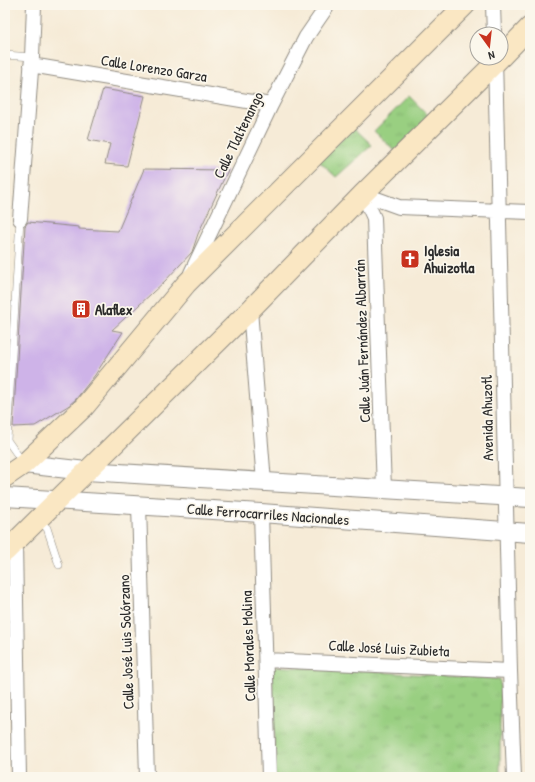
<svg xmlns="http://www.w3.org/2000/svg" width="535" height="782" font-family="'Patrick Hand',sans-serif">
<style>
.park{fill:url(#park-tufts);stroke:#627d56}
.building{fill:#ceb3e8}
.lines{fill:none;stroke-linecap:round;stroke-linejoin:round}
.service-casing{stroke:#908b81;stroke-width:8}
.minor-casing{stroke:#908b81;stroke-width:16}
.tertiary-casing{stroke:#908b81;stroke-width:20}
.secondary-casing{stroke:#908b81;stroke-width:22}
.service{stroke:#fff;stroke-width:7}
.minor{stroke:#fff;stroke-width:14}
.tertiary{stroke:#fff;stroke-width:18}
.secondary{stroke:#fae7c3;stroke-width:20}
.labels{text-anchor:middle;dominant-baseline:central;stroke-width:3.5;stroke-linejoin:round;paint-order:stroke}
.street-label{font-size:15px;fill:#2b2b2b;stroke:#fbf7ec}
.poi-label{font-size:15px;font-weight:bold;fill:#2b2b2b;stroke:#fbf7ec;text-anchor:start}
</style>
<defs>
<pattern id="park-tufts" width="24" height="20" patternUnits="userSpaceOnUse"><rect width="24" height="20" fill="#99cf81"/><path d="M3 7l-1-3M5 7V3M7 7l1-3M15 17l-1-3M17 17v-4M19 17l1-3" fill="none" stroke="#84b270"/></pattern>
</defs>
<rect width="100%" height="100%" fill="#fbf7ec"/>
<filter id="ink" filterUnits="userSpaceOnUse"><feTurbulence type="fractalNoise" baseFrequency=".025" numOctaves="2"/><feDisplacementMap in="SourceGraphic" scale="8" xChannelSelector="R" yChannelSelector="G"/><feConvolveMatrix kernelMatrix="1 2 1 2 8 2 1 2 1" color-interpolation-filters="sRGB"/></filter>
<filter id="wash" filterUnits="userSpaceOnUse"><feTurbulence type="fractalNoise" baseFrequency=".012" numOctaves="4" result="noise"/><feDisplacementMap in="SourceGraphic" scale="16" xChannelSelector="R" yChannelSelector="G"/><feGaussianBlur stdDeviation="0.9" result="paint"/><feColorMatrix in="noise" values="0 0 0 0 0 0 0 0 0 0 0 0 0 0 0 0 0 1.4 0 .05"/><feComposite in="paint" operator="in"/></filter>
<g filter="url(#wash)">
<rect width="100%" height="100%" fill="#f6ebd7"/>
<!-- park -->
<path class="park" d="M409,96L429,116L395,151L374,131Z
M354,128L372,145L336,177L318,160Z
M272,666L500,679V777H275Z"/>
<g id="blocks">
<!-- building -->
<path class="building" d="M103,89L145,96L127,166L105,164L110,144L88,140Z
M144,169L228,170L198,234L192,252L165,281L112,330L123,332L95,375L76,399L68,406L35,426L13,427L25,226L28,222L79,227V229L118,231Z"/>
</g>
</g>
<g filter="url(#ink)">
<use href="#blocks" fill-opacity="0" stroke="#908b81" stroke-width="1"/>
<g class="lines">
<defs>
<path id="service" d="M5,55L32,57
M20,219L7,440L24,464
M39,521L47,528L59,565"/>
<path id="minor" d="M493,5L494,34
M495,58L510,671L514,777
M31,65L271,105
M363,194L374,218L384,489
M363,194L399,207L530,212
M20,219L32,57L34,5
M191,273L271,105L306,37L328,5
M250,310L264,482
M139,505L147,777
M261,513L269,777
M15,542L19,777
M266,660L510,671"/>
<path id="tertiary" d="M24,464L86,471L530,498
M5,497L261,513L530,533"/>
<path id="secondary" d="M501,57L530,27
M5,477L24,464L84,407L186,284L465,5
M5,552L250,310L363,194L500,58"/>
</defs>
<!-- service casing -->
<use href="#service" class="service-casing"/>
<!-- minor casing -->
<use href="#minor" class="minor-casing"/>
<!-- tertiary casing -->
<use href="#tertiary" class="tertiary-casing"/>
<!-- secondary casing -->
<use href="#secondary" class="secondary-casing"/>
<!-- service -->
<use href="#service" class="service"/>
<!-- minor -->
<use href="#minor" class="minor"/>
<!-- tertiary -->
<use href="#tertiary" class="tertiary"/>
<!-- secondary -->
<use href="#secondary" class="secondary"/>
</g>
</g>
<!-- icons -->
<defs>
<symbol id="church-square" viewBox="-11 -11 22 22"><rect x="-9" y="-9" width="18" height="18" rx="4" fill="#c8321e" stroke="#fbf7ec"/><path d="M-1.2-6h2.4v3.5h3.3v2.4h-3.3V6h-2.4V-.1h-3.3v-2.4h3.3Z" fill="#fff"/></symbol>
<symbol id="building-square" viewBox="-11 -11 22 22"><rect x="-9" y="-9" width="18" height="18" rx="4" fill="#c8321e" stroke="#fbf7ec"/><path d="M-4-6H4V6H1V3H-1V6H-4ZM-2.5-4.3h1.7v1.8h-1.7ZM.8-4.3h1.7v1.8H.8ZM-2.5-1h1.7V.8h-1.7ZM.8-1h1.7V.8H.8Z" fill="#fff"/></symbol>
</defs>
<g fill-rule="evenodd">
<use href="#church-square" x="399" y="248" width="22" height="22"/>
<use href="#building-square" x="70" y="298" width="22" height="22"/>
</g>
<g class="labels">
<!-- street labels -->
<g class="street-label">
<text transform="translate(154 68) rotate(9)">Calle Lorenzo Garza</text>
<text transform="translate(238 135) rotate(-64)">Calle Tlaltenango</text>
<text transform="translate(362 341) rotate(-92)">Calle Juán Fernández Albarrán</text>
<text transform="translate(487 418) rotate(-91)">Avenida Ahuzotl</text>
<text transform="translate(268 514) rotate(4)">Calle Ferrocarriles Nacionales</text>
<text transform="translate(126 642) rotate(-92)">Calle José Luis Solórzano</text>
<text transform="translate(248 646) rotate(-92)">Calle Morales Molina</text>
<text transform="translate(389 648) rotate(3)">Calle José Luis Zubieta</text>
</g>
<!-- poi labels -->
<g class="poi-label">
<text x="424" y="250">Iglesia<tspan x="424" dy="17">Ahuizotla</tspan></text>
<text x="95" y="309">Alaflex</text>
</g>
</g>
<!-- margin -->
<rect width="535" height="782" fill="none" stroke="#fbf7ec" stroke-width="20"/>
<!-- north arrow -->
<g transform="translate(489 46) rotate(165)"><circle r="19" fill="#fbf7ec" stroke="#a8a59f"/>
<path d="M0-3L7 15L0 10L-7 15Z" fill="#c8321e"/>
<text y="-6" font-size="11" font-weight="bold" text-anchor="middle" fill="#2b2b2b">N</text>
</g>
</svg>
